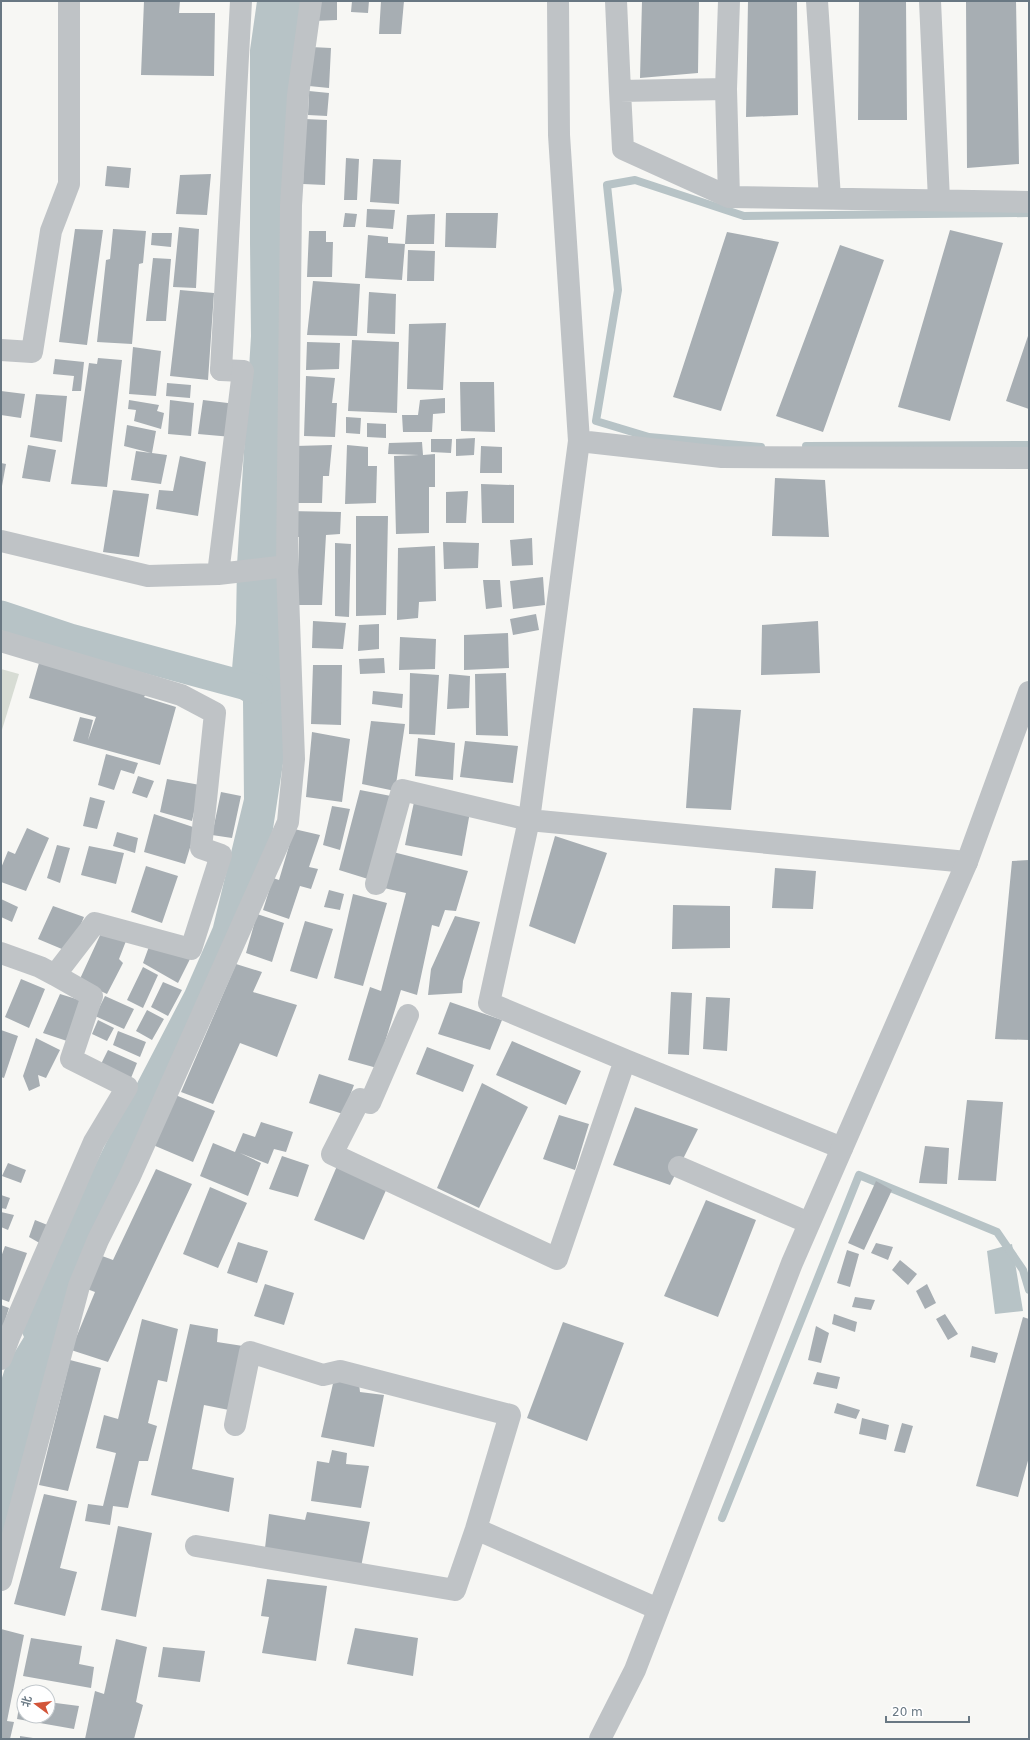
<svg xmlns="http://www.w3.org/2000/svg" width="1030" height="1740" font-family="'DejaVu Sans','Noto Sans SC',sans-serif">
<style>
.green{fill:#d7dcd4}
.water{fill:#b7c3c6}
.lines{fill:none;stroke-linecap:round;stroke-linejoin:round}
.stream{stroke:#b7c3c6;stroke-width:8}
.canal{stroke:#b7c3c6;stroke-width:29}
.building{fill:#a7aeb3}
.minor{stroke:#bfc3c6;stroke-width:22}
.tertiary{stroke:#bfc3c6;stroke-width:22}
</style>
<rect width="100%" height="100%" fill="#f7f7f4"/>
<!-- green -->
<path class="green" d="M1,669L19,674L1,733Z"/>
<!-- water -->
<path class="water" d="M257,1H307L286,744L267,868L96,1244L1,1545V1381L5,1368L24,1337L18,1324L106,1143L185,991L213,927L244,799L243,701L230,692L236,623L237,565L251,336L250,243V50Z
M1012,1244L1023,1311L995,1314L987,1251Z"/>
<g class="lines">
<!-- stream -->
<path class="stream" d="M806,446L1029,445
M761,447L649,437L596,421L618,290L607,185L635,180L744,216L1029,213
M722,1518L859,1175L997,1232L1023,1270L1029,1290"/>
<!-- canal -->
<path class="canal" d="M1,615L70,638L258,689"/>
</g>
<!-- building -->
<path class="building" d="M144,1H180L179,13H215L214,76L141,75Z
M314,1H337V20L314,21Z
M352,1H369L368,13L351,12Z
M381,1H404L401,34H379Z
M642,1H699L698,73L640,78Z
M748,1H797L798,115L746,117Z
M859,1H906L907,120H858Z
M966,1H1016L1019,164L967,168Z
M311,47L331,48L329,88L309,86Z
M309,91L329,93L327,116L308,115Z
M305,119L327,120L325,185L303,184Z
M346,158L359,159L357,200H344Z
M373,159L401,160L399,204L370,202Z
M107,166L131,168L129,188L105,186Z
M211,174L207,215L176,214L180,175Z
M367,209L395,210L393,229L366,227Z
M345,213L357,214L355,227H343Z
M446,213H498L496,248L445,247Z
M435,214L434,244H405L402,280L365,278L368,235L388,237V243L405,244L407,215Z
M179,227L199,229L196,288L173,287Z
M75,229L103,230L87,345L59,342Z
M113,229L146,231L143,263L139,264L132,344L97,342L106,260L110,259Z
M950,230L1003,243L950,421L898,407Z
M309,231H326V242H333L332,277H307Z
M727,232L779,242L721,411L673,397Z
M152,233H172L171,247L151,245Z
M840,245L884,260L823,432L776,416Z
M408,250L435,251L434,281H407Z
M153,258L171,259L166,321H146Z
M313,281L360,284L357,336L307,335Z
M180,290L214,293L208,380L170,376Z
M369,292L396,294L395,334L367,333Z
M446,323L443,390L407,389L409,324Z
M1029,333V409L1006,401Z
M352,340L399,342L397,413L348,411Z
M307,342L340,343L339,369L306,370Z
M133,347L161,351L156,396L129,394Z
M98,358L122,360L107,487L71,484L89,363L97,364Z
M55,359L84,362L81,391H72L74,376L53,374Z
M306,376L335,378L332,403H337L335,437L304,436Z
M460,382H494L495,432L461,431Z
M167,383L191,385L190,398L166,396Z
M1,391L25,394L21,418L1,415Z
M36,394L67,396L62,442L30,437Z
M445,398V413L433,414L432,432H403L402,415H418L420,400Z
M129,400L159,405L157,411L164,413L161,429L134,421L136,410L128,409Z
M170,400L194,403L191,436L168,434Z
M203,400L236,404L232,437L198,434Z
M346,417L361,418L360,434L346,433Z
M367,423L386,424V438L367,437Z
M127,425L156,431L152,453L167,455L161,484L131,480L136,451L151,453L124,446Z
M475,438L474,455L456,456V439Z
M431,439H452L451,453L431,452Z
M422,442L423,455L435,454V487H429V533L396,534L394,456L419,455L388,454L389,443Z
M28,445L56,450L50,482L22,478Z
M332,445L329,476H323L322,503H293L295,446Z
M347,445L368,447V466H377L376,503L345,504Z
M481,446L502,447V473H480Z
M180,456L206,462L198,516L156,509L159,490L173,491Z
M1,463L6,464L2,486L1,485Z
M775,478L825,480L829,537L772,536Z
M481,484L514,485V523H482Z
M113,490L149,494L139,557L103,552Z
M468,491L466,523H446V492Z
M288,511L341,512L340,534L326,535L322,605H297L299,537H288Z
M356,516H388L386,615L356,616Z
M532,538L533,565L512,566L510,540Z
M443,542L479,543L478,568L444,569Z
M335,543L351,544L349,617L335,616Z
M435,546L436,601L419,602L418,618L397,620L398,548Z
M543,577L545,605L513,609L510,581Z
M483,580H500L502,607L486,609Z
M536,614L539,630L513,635L510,619Z
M313,621L346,623L343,649L312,648Z
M818,621L820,673L761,675L762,625Z
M379,624V649L358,651L359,625Z
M508,633L509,668L464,670V635Z
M400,637L436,639L435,669L399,670Z
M384,658L385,673L360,674L359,659Z
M39,663L146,694L144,697L176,707L160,765L73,741L80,717L93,720L88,740L96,717L29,698Z
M313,665H342L341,725L311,724Z
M410,673L439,675L435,735L409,734Z
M506,673L508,736L476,735L475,674Z
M449,674L470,676L469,708L447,709Z
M373,691L403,694L402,708L372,704Z
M693,708L741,710L731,810L686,808Z
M371,721L405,724L395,791L362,784Z
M312,732L350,739L342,802L306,797Z
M418,738L455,743L453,780L415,776Z
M465,741L518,746L513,783L460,777Z
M106,754L138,763L134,774L121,770L114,790L98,785Z
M138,776L154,781L147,798L132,793Z
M167,779L200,785L192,821L160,812Z
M360,790L391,796L368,879L339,870Z
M221,792L241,796L232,838L212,835Z
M90,797L105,801L97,829L83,826Z
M414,802L470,812L462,856L405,845Z
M332,806L350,809L340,850L323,845Z
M154,814L196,828L185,864L144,852Z
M27,828L49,838L26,891L1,882V868L8,851L15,854Z
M294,829L320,835L309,867L318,869L311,889L300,886L289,919L263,910L273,878L279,880Z
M117,832L138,838L135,853L113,846Z
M555,836L607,853L575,944L529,926Z
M57,845L70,848L60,883L47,878Z
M89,846L124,853L116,884L81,875Z
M393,852L468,871L456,911L445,910L439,927L432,925L417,995L401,990L377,1068L348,1060L370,987L381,991L406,893L384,888Z
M1029,860V1040L995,1039L1012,861Z
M146,866L178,876L162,923L131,912Z
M775,868L816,871L813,909L772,908Z
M329,890L344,894L340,910L324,907Z
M353,894L387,903L363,986L334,978Z
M1,899L18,907L12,922L1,917Z
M673,905L730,906V948L672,949Z
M53,906L84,917L69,952L38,939Z
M257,914L284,923L272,962L246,953Z
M455,916L480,922L463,981L462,993L428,995L431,969Z
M305,921L333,929L317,979L290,971Z
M102,931L126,941L119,959L123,963L107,994L79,981Z
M151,941L190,959L178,983L143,963Z
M236,964L262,972L253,992L297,1005L277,1057L240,1043L213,1104L181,1092Z
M143,967L158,975L143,1008L127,1000Z
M21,979L45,989L29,1028L5,1017Z
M163,982L182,990L168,1016L151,1007Z
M671,992L692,993L689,1055L668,1054Z
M60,994L86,1002L70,1042L43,1033Z
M105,996L134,1009L124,1029L95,1016Z
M706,997L730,998L727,1051L703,1049Z
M450,1002L502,1020L490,1050L438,1034Z
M147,1010L164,1019L152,1040L136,1031Z
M98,1020L114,1028L107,1041L92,1034Z
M1,1030L18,1036L4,1078L1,1077Z
M118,1031L146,1042L140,1057L113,1045Z
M36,1038L60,1050L46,1078L38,1075L40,1086L29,1091L23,1076Z
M512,1041L581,1071L566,1105L496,1075Z
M427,1047L474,1065L463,1092L416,1074Z
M108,1050L137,1063L131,1078L100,1066Z
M319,1074L354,1085L343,1114L309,1103Z
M482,1083L528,1107L479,1208L437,1188Z
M173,1094L215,1111L193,1162L153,1145Z
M967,1100L1003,1102L996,1181L958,1180Z
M635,1107L698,1129L670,1185L613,1165Z
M559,1115L589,1124L575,1170L543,1159Z
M261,1122L293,1132L286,1152L274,1149L268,1164L240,1153L261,1163L248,1196L200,1176L213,1143L235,1152L243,1133L255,1137Z
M925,1146L949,1148L947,1184L919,1183Z
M282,1156L309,1165L298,1197L269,1189Z
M8,1163L26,1170L21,1183L2,1176Z
M337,1166L387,1188L364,1240L314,1220Z
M156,1169L192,1184L108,1362L71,1350L95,1292L79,1286L94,1253L113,1260Z
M876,1181L892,1190L864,1250L848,1243Z
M210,1187L247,1203L218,1268L183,1254Z
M1,1195L10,1198L6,1209L1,1208Z
M706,1200L756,1220L718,1317L664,1296Z
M1,1212L14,1215L8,1230L1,1227Z
M35,1220L50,1226L43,1245L29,1237Z
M238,1242L268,1251L257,1283L227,1273Z
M876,1243L893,1247L888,1260L871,1253Z
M5,1246L27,1253L9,1302L1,1299V1257Z
M847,1250L859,1254L850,1287L837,1283Z
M900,1260L917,1274L908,1285L892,1270Z
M265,1284L294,1293L284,1325L254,1316Z
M927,1284L936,1303L925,1309L916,1291Z
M855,1297L875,1300L871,1310L852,1307Z
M1,1305L9,1308L1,1333Z
M834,1314L857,1322L855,1332L832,1324Z
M945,1314L958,1334L948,1340L936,1319Z
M1023,1317L1029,1319V1457L1018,1497L976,1486Z
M142,1319L178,1329L167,1382L158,1380L148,1423L157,1426L148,1461H139L128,1508L113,1506L110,1525L85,1521L88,1504L103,1506L116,1453L96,1448L104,1415L118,1419Z
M563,1322L624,1343L587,1441L527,1418Z
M190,1324L218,1329L217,1342L243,1346L229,1410L204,1405L192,1469L234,1478L229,1512L151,1495Z
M816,1326L829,1333L821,1363L808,1360Z
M972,1346L998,1353L995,1363L970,1357Z
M70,1360L101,1368L68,1491L39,1485Z
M817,1372L840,1377L837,1389L813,1384Z
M334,1379L359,1384L360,1392L384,1395L374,1447L321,1437Z
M837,1403L860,1410L856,1419L834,1413Z
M862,1418L889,1425L886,1440L859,1434Z
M902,1423L913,1426L905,1453L894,1451Z
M332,1450L347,1453L346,1464L369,1466L361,1508L311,1501L317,1461L329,1463Z
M44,1494L77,1501L60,1568L77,1572L65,1616L14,1604Z
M307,1512L370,1522L361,1567L265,1548L269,1514L305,1520Z
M118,1526L152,1533L136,1617L101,1610Z
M267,1579L327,1586L316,1661L262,1653L269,1617L261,1616Z
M355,1628L418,1638L413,1676L347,1664Z
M1,1629L24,1635L7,1721L14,1722L10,1739H1Z
M31,1638L82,1646L79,1664L94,1667L91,1688L23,1676Z
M116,1639L147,1647L136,1702L143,1705L134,1739H85L95,1691L104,1694Z
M163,1647L205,1651L200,1682L158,1677Z
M22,1689L38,1691L24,1692V1716H48V1702L79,1706L74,1729L17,1719Z
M20,1736L33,1738V1739H20Z"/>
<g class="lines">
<!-- minor -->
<path class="minor" d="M558,1L559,135L579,441L529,820L489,1003L625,1060
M616,1L620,91L726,89
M729,1L726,89L729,197
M817,1L830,198
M930,1L939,200
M620,91L623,149L729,197L1029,202
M1,350L32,352L51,231L69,184V1
M579,441L722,457L1029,458
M1,541L148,576L218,574L243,371L221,370
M218,574L287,566L291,205L298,95L311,1
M1,641L181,695L215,713L201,848L221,855L191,949L95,923L55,975L40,967L1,953
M376,884L402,790L529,820L967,862
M408,1015L370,1103L360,1099L332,1154L557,1259L625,1060L842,1148
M679,1167L809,1223
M1,1359L10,1335L94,1142L127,1087L71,1059L92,996L55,975
M235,1425L250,1352L323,1375L340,1371L510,1415L476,1529
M196,1546L455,1590L476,1529L658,1609
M1,1580L79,1286L98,1240L130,1176L288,822L294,759L287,566"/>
<!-- tertiary -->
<path class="tertiary" d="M221,370L241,1
M600,1739L635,1670L792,1263L967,862L1029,692"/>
</g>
<!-- border -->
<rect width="1030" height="1740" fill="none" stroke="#697883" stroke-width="4"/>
<!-- north arrow -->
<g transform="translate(36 1704) rotate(285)"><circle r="19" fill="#ffffff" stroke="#c3c9cd"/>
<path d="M0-3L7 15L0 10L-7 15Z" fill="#d35539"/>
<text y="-6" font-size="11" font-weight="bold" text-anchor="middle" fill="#697883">北</text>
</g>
<!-- scale -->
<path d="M886 1716v6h83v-6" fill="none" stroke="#697883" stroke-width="2"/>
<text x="892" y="1716" font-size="12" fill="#697883" stroke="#ffffff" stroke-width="3" paint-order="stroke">20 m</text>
</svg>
